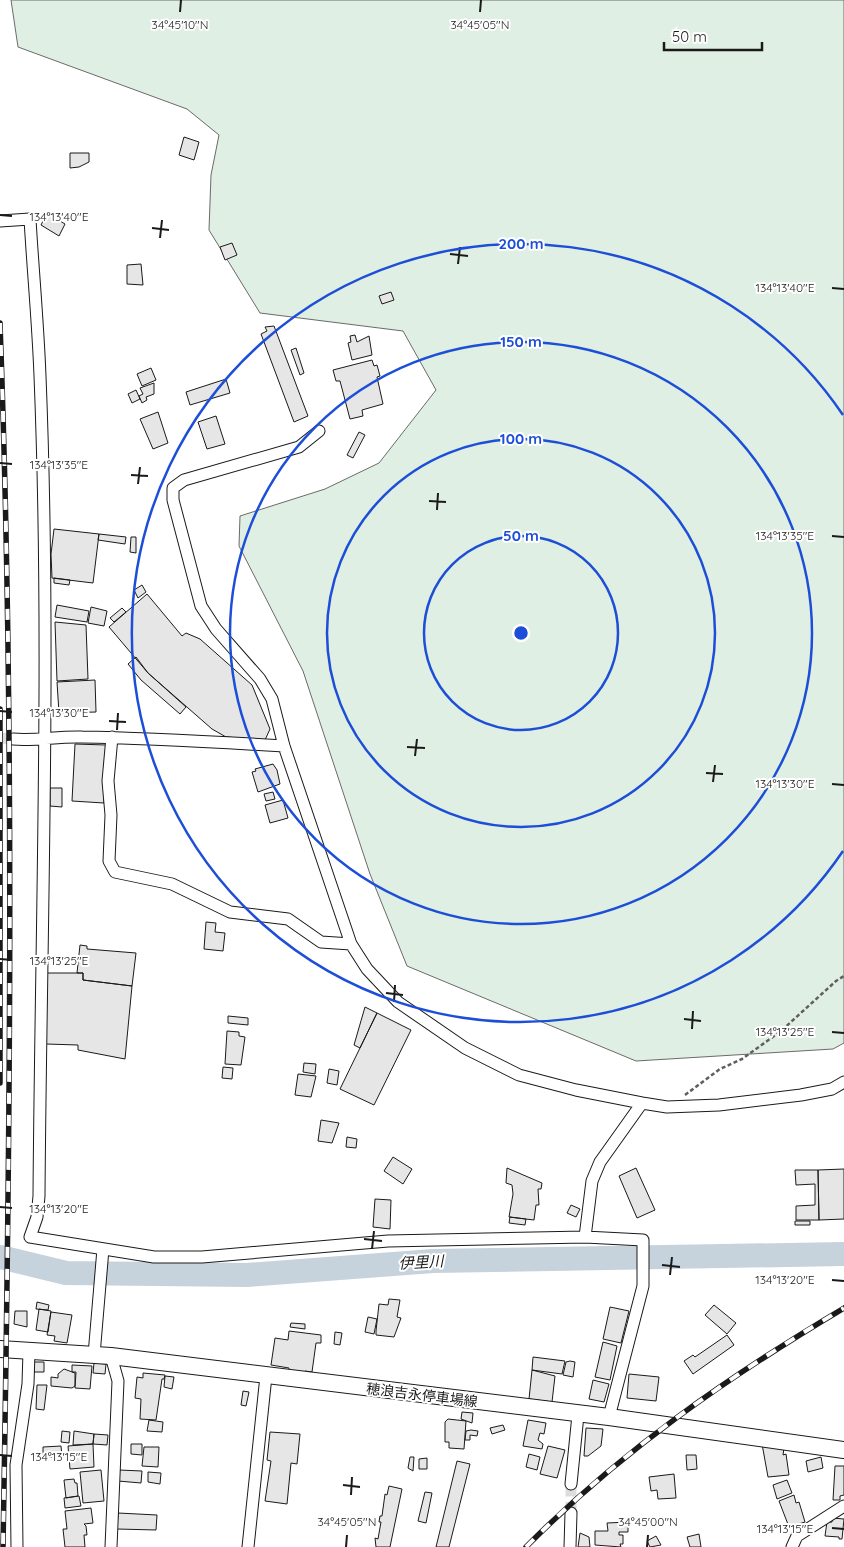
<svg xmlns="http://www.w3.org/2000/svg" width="844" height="1547" font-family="Quicksand,'Noto Sans JP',sans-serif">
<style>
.green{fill:#e0efe3;stroke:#6a6a6a}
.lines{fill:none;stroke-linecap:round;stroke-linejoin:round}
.river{stroke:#c6d2dc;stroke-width:24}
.building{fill:#e6e6e6;stroke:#1a1a1a}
.minor-tunnel{stroke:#ddd;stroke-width:11;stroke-dasharray:11 5.5;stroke-linecap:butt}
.minor-casing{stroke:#1a1a1a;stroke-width:13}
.secondary-casing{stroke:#1a1a1a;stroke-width:18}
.path{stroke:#5f5f5f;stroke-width:2.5;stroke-dasharray:4 2.5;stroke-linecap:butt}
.minor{stroke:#fff;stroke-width:11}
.secondary{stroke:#fff;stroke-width:16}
.rail-casing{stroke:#1a1a1a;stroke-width:5.5}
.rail{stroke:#fff;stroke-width:4;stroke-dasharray:11;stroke-linecap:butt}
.ticks{fill:none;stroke:#1a1a1a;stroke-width:2}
.ring{fill:none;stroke:#1d4ed8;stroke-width:2.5}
.labels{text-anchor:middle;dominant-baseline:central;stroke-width:4;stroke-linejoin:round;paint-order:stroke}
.street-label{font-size:14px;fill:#1a1a1a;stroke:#fff}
.water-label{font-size:15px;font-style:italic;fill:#1a1a1a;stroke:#fff}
.ticks-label{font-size:12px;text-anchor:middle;fill:#1a1a1a;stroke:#fff;stroke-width:4;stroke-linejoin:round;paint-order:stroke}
.centre{fill:#1d4ed8;stroke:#fff;stroke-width:2.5}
.ring-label{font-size:15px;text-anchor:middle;font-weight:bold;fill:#1d4ed8;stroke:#fff;stroke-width:4;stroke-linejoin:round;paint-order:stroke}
</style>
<rect width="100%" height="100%" fill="#fff"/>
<!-- green -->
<path class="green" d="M11,0H844V1043L833,1049L636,1061L407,966L370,874L303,671L239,546L240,516L325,489L379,463L436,390L403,331L260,313L209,230L211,175L219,135L187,109L18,47Z"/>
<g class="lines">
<!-- river -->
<path class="river" d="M0,1257L66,1273L247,1275L433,1261L844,1254"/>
</g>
<!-- building -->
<path class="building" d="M184,137L199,142L194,160L179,155Z
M70,153H89V162L79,167L70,168Z
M47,213L65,224L59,236L41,225Z
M232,243L237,255L225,260L220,247Z
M141,264L143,285L127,284V265Z
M391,292L394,300L382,304L379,296Z
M274,326L308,416L294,422L261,334L267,331L265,327Z
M355,335L357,342L369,336L372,355L352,360L348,343L351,342L350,336Z
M296,348L304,373L300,375L291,350Z
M372,360L374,366L377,365L380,376L377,377L383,404L362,410L363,416L350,419L340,381H336L333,370Z
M151,368L156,380L142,386L137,374Z
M226,379L230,393L190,405L186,392Z
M154,383V394L146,397L147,400L142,403L139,396L143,394L140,388Z
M136,390L140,399L132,403L128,394Z
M158,412L168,443L153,449L140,419Z
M216,416L225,444L207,449L198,422Z
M359,432L365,435L353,458L347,455Z
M54,529L99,534L93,583L52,578L51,554Z
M99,534L126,537L125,544L98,540Z
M131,537H136V553L130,552Z
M54,578L70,580L69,585L54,583Z
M142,585L146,592L138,598L134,590Z
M147,594L182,636L186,633L200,639L252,685L270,729L265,740L226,737L212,729L148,673L109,627Z
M57,605L89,611L87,622L55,617Z
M91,607L107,611L104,626L88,623Z
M122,608L126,612L114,622L110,618Z
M55,622L86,625L88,679L57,681Z
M136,657L148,673L186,707L180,714L141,680L128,664Z
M95,680L96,712L59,713L57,682Z
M75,744L106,745L104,803L72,801Z
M273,764L277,770L280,784L258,792L252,772L256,771L255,769Z
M50,788H62V807L50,806Z
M273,792L275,799L266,801L264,794Z
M283,800L288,818L270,823L265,805Z
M206,922L216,923L215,932L225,933L223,951L204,949Z
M80,945L87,946V949L136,953L132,986L83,980V973H77Z
M47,973H83V980L132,986L125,1059L78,1050V1045L46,1044Z
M365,1007L377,1013L360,1048L354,1045Z
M377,1013L411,1030L374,1105L340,1089Z
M228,1016L248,1018V1025L228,1023Z
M227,1031L239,1032V1036L245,1037L241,1065L225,1064Z
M304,1063L316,1064L315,1074L303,1072Z
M223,1067L233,1068L232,1079L222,1078Z
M329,1069L339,1071L337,1085L327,1083Z
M298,1074L316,1076L311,1097L295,1095Z
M321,1120L339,1123L332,1143L318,1141Z
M347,1137L357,1139L356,1148L346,1147Z
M393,1157L412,1169L403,1184L384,1171Z
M507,1168L542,1183L541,1189H538L539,1205H536L534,1220L509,1217L513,1194L512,1185L506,1183Z
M636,1168L655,1210L637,1218L619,1176Z
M844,1169V1219L819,1220L818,1170Z
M795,1170H818L819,1220H796V1206L815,1205V1184L796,1185Z
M375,1199L391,1200L390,1229L373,1227Z
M571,1205L580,1209L576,1217L567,1213Z
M510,1217L526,1219L525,1225L509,1223Z
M795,1221H810V1225H795Z
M389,1299L400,1300L397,1317L401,1318L394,1337L376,1335V1331L379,1304L388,1305Z
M37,1302L49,1305L48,1310L36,1309Z
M714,1305L736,1323L727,1334L705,1315Z
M610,1307L629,1311L621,1343L603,1339Z
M39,1309L51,1311L48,1332L36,1330Z
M15,1311H27V1327L14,1324Z
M51,1312L72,1315L67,1343L54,1341L55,1336L47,1335Z
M368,1317L377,1319L374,1334L365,1332Z
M291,1323L305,1324V1329L290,1327Z
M289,1331L321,1335V1343H316L312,1372L305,1371V1374L289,1372V1368L271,1365L275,1338L288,1340Z
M335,1332L342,1333L340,1345L334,1344Z
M727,1335L734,1345L693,1374L684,1361L693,1355L695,1357Z
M603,1342L617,1346L610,1380L595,1377Z
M533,1357L565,1361L562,1374L532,1370Z
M570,1361L575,1362L573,1377L563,1375L566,1362Z
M34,1362H44V1372H34Z
M94,1363L106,1364L105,1374L93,1373Z
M72,1365L92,1366L90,1389L75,1388L76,1372H72Z
M64,1369L75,1373V1386L72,1388L51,1386V1377L58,1378V1374Z
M532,1370L555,1376L552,1402L529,1399Z
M143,1373L165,1375L164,1379H162L156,1420L140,1419L141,1399L135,1398L137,1377L143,1378Z
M629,1374L659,1377L656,1401L627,1398Z
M165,1376L174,1377L172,1389L164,1387Z
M593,1380L609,1384L604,1402L589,1399Z
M37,1385H47L44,1410L36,1409Z
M243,1391L249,1392L246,1406L241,1405Z
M462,1412L473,1413L472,1423L461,1419Z
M448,1419L466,1421L464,1449L449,1448V1442H445V1422Z
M149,1420L163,1422L162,1432L147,1431Z
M528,1420L546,1423L544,1434L540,1433L538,1440L543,1444L542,1449L523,1446Z
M503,1425L505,1430L492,1434L490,1428Z
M586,1428L603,1429L601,1446L588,1456H584Z
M471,1430L478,1431L477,1436L470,1435V1440H465L466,1431Z
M62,1431L70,1432L69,1443L61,1442Z
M74,1431L94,1434L93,1444L73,1445Z
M270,1432L300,1434L297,1464L291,1463L287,1504L265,1501L271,1461L267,1460Z
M94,1434L108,1435L107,1445L93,1444Z
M93,1444L94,1467L70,1469L68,1446Z
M131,1444H142V1455L131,1454Z
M762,1444L784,1448L783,1455L786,1454L789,1475L768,1477Z
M61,1446L62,1456L43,1458V1447Z
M548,1446L565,1450L557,1478L540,1474Z
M144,1447H159L158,1467L142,1466Z
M529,1454L540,1457L537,1470L526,1467Z
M686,1455H696L697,1469L687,1470Z
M410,1457H414L413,1471L408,1468Z
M821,1457L823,1468L808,1472L806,1461Z
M427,1458V1469H419V1459Z
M457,1461L470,1464L449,1547H436Z
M835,1466H844V1495L840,1496V1500H833Z
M101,1470L104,1501L83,1503L80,1472Z
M119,1470L142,1471L141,1483L118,1481Z
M148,1472L161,1473L160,1484L148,1482Z
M674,1474L676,1498L658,1499L657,1490L651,1491L649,1477Z
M74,1479L75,1483H77L78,1496L66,1498L64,1480Z
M787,1480L792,1493L777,1499L773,1485Z
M389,1486L402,1489L390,1547H376L375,1538L378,1539L381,1522H379L380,1516H382L385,1494L387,1495Z
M425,1492L432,1493L426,1523L418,1521Z
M794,1495L796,1503L799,1502L805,1522L789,1527L779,1501Z
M79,1496L81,1506L65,1508L64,1498Z
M91,1508L93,1523L84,1524L86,1526L87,1535H84L85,1547H65L63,1529H67L65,1511Z
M118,1513L157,1515L156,1530L117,1529Z
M832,1518L844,1519L842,1539H839V1537L825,1536L827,1522H832Z
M628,1522V1532H619V1535H623V1544H620L621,1547L595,1545V1531H608L607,1523Z
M580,1533L589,1537L590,1547H578Z
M699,1534L701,1547H690L687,1537Z
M656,1536L661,1545L650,1547L647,1541Z"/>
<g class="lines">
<!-- minor-tunnel -->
<path class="minor-tunnel" d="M0,738L13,739
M571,1513V1484"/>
<defs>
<path id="minor" d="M0,221L30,219C33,271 38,323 40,376C51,649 41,923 39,1196L37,1217L30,1237L154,1257H202L388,1241L585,1237L643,1240V1286L609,1417
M319,431L299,447L184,480L173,488V500L201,606L216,629L260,679L272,699L284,746L351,944L367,969L398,1002L465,1048L519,1075L576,1090L642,1103L667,1107L719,1105L801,1095L832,1089L844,1082
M112,737L108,781L111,815L109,861L115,872L172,884L230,912L288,919L321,942L351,944
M13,739C37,741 58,736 82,737C149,738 216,742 284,746
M585,1237L592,1181L600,1162L642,1103
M94,1355L103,1249
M111,1356L118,1381L111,1547
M571,1484L578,1415
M17,1547L16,1465L28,1384L29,1351
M248,1547L266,1376
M570,1547L571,1513
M792,1547L797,1536L844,1506"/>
<path id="secondary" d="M0,1349L111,1356L609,1417L844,1450"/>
</defs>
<!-- minor casing -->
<use href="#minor" class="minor-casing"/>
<!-- secondary casing -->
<use href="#secondary" class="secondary-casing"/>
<!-- path -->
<path class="path" d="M685,1095L720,1069L742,1059L781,1031L836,981L844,976"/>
<!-- minor -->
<use href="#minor" class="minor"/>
<!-- secondary -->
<use href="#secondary" class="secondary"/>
<defs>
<path id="rail" d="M0,323C15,731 10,1139 3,1547
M0,709V1083
M526,1547C621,1451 728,1377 844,1308"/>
</defs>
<!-- rail casing -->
<use href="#rail" class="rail-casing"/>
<!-- rail -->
<use href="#rail" class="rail"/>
</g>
<!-- ticks -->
<path class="ticks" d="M180,12L181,0M480,12L481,0M0,215L12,216M152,228L169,230M160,238L162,220M450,254L468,256M458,264L460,247M832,288L844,289M0,463L12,464M131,475L148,476M138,484L140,467M429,501L446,502M437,510L438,493M832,536L844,537M0,711L12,712M109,721L126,722M117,730L118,713M407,747L425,748M415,756L417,739M706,773L723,774M713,782L715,765M832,784L844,785M0,959L12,960M386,993L403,995M394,1002L395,985M684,1019L701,1021M692,1029L693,1011M832,1032L844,1033M0,1207L12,1208M364,1239L382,1241M372,1249L374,1231M662,1265L680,1267M670,1275L672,1257M832,1280L844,1281M0,1455L12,1456M343,1485L360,1487M351,1495L352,1477M832,1528L844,1529M346,1547L347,1535M647,1547L648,1535"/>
<!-- distance rings -->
<g class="ring">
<circle cx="521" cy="633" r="97"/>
<circle cx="521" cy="633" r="194"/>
<circle cx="521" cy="633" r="291"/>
<path d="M843 851A389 389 0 1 1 843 415"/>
</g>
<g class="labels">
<!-- street labels -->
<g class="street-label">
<text transform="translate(422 1395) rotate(7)">穂浪吉永停車場線</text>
</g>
<!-- water labels -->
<g class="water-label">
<text transform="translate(421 1262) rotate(-3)">伊里川</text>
</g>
</g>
<g class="ticks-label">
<text x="180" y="29">34°45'10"N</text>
<text x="480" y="29">34°45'05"N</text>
<text x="59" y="221">134°13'40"E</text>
<text x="785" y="292">134°13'40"E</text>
<text x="59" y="469">134°13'35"E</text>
<text x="785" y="540">134°13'35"E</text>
<text x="59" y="717">134°13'30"E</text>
<text x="785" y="788">134°13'30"E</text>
<text x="59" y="965">134°13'25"E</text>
<text x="785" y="1036">134°13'25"E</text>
<text x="59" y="1213">134°13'20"E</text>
<text x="785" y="1284">134°13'20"E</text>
<text x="59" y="1461">134°13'15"E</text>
<text x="347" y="1526">34°45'05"N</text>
<text x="648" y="1526">34°45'00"N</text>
<text x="785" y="1533">134°13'15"E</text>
</g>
<circle cx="521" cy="633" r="8" class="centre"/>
<g class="ring-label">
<text x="521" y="249">200 m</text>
<text x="521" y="347">150 m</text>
<text x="521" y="444">100 m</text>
<text x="521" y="541">50 m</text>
</g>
<!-- scale -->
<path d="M664 42v8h98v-8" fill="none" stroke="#1a1a1a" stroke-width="2.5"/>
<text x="672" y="42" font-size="15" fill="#1a1a1a" stroke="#ffffff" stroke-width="4" paint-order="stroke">50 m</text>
</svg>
